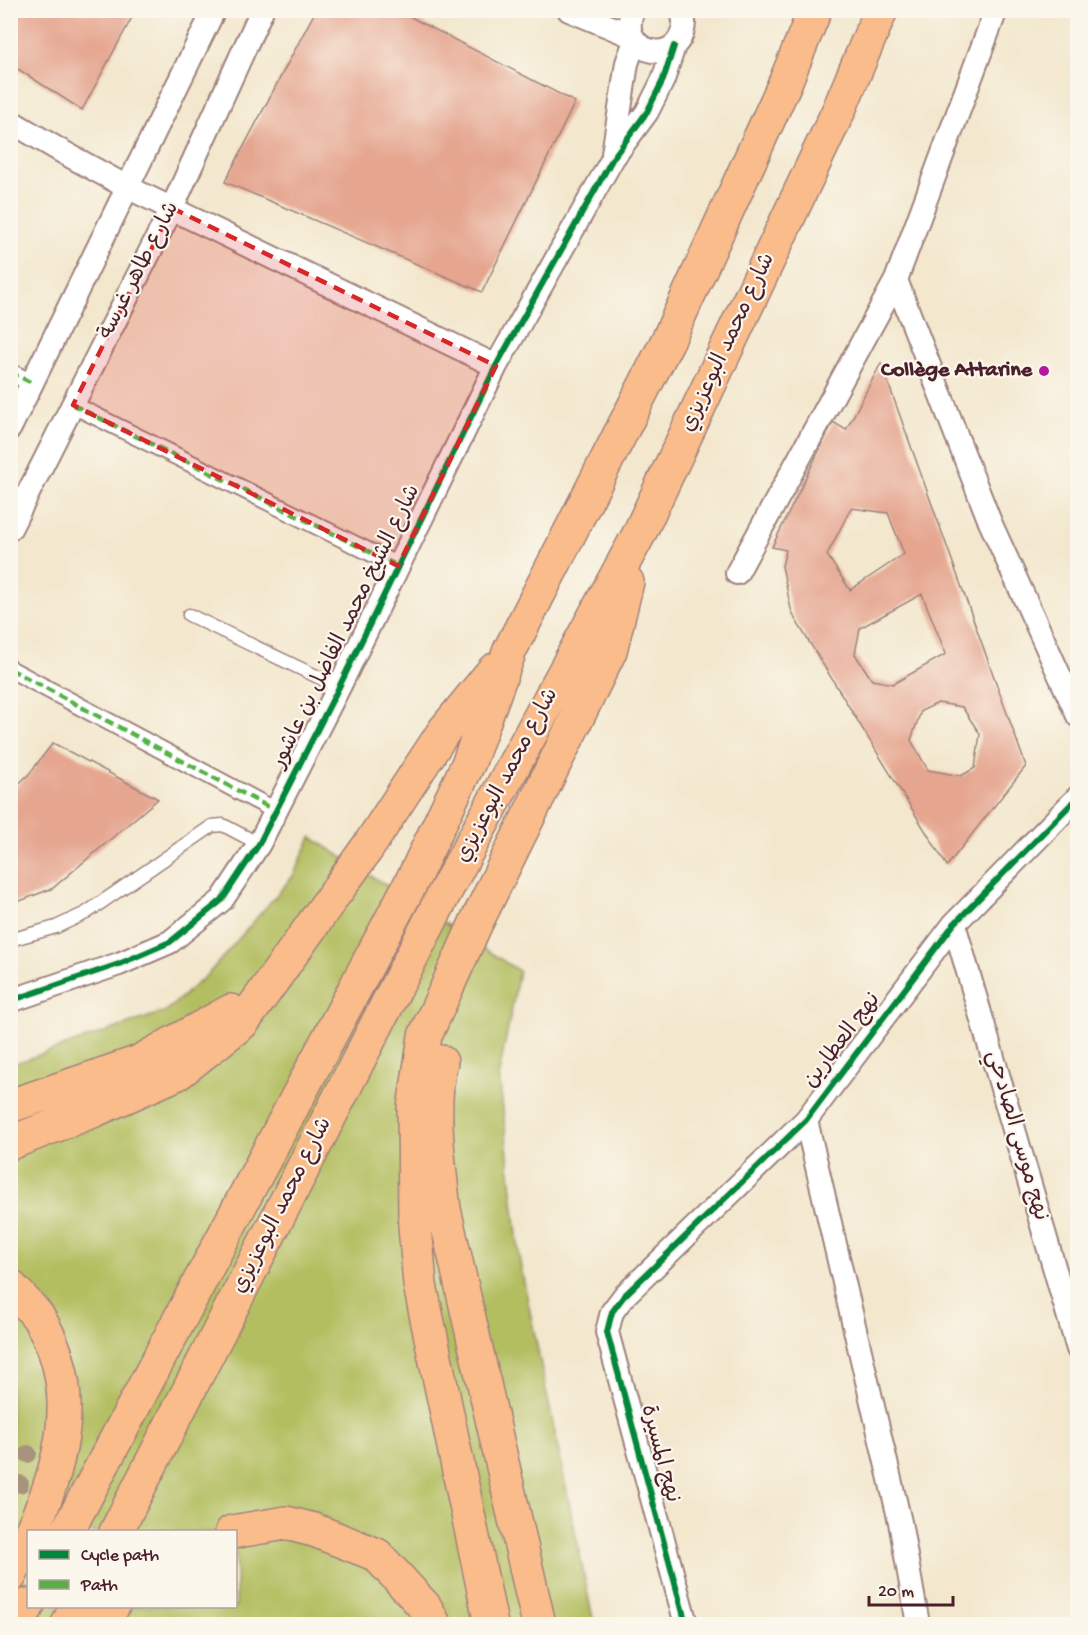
<svg xmlns="http://www.w3.org/2000/svg" width="1088" height="1635" font-family="'Gochi Hand','Playpen Sans Arabic',sans-serif">
<style>
.green{fill:#b3be60;stroke:#7e6e46;stroke-width:1.5;fill-rule:evenodd}
.building{fill:#e5a58f;fill-rule:evenodd}
.lines{fill:none;stroke-linecap:round;stroke-linejoin:round}
.service-casing{stroke:#9e837c;stroke-width:15}
.pedestrian-casing{stroke:#9e837c;stroke-width:20}
.minor-casing{stroke:#9e837c;stroke-width:26}
.motorway-casing{stroke:#9e837c;stroke-width:36}
.service{stroke:#fff;stroke-width:12}
.pedestrian{stroke:#fff;stroke-width:16}
.minor{stroke:#fff;stroke-width:22}
.motorway{stroke:#fabc8b;stroke-width:33}
.quiet{stroke:#57b146;stroke-width:4.5;stroke-dasharray:9 4.5;stroke-linecap:butt}
.cycleway-casing{stroke:#fbf7ec;stroke-width:10}
.cycleway{stroke:#00873e;stroke-width:6}
.tree{fill:#a8937d}
.marked{fill:#d62828;fill-opacity:0.2;stroke:#d62828;stroke-width:4.5;stroke-dasharray:12 8;stroke-linejoin:round}
.poi-dot{fill:#b5179e;stroke:#fbf7ec;stroke-width:2}
.labels{text-anchor:middle;dominant-baseline:central;stroke-width:4.5;stroke-linejoin:round;paint-order:stroke}
.street-label{font-size:22px;fill:#4a1f2b;stroke:#fbf7ec}
.poi-label{font-size:22px;font-weight:bold;fill:#4a1f2b;stroke:#fbf7ec;text-anchor:end}
</style>
<rect width="100%" height="100%" fill="#fbf7ec"/>
<filter id="ink" filterUnits="userSpaceOnUse"><feTurbulence type="fractalNoise" baseFrequency=".0167" numOctaves="2"/><feDisplacementMap in="SourceGraphic" scale="12" xChannelSelector="R" yChannelSelector="G"/><feConvolveMatrix kernelMatrix="1 2 1 2 8 2 1 2 1" color-interpolation-filters="sRGB"/></filter>
<filter id="wash" filterUnits="userSpaceOnUse"><feTurbulence type="fractalNoise" baseFrequency=".008" numOctaves="4" result="noise"/><feDisplacementMap in="SourceGraphic" scale="24" xChannelSelector="R" yChannelSelector="G"/><feGaussianBlur stdDeviation="1.35" result="paint"/><feColorMatrix in="noise" values="0 0 0 0 0 0 0 0 0 0 0 0 0 0 0 0 0 1.4 0 .05"/><feComposite in="paint" operator="in"/></filter>
<g filter="url(#wash)">
<rect width="100%" height="100%" fill="#f3e7cd"/>
<!-- green -->
<path class="green" d="M311,837L519,971L499,1074L520,1263L594,1624H11L10,1065L166,1011L209,973L293,876ZM28,1532H236V1606H28Z"/>
<g id="blocks">
<!-- building -->
<path class="building" d="M10,10H136L82,110L10,64Z
M316,10H397L575,102L482,292L225,182Z
M881,363L1026,766L947,866L795,619L791,609L782,566L786,550L772,547L833,422L846,430ZM851,508L888,513L904,554L850,590L827,555ZM922,594L946,654L893,684L872,680L855,654L860,628ZM938,703L962,707L980,734L975,768L961,776L928,770L911,740L921,711Z
M53,743L158,799L53,888L10,905V792L29,774Z"/>
</g>
</g>
<g filter="url(#ink)">
<use href="#blocks" fill-opacity="0" stroke="#9e837c" stroke-width="1.5"/>
<g class="lines">
<defs>
<path id="service" d="M189,615L339,687
M10,940L56,927L86,913L212,826L223,825L259,844"/>
<path id="pedestrian" d="M10,372L32,383
M73,405L398,566
M10,669L276,811"/>
<path id="minor" d="M569,10L632,36
M633,10C616,49 670,68 682,33C685,25 685,18 681,10
M996,10L896,280L990,522L1078,716
M10,121L61,151L127,187L496,366
M613,154L627,63L635,41
M10,428L214,10
M10,529L172,208L262,10
M737,573L896,280
M954,924L1078,1349
M10,1001L119,964L170,942L222,900L259,844L339,687L496,366L613,158L647,112L663,80L674,46
M806,1120L900,1522L918,1624
M686,1624L607,1332L612,1312L624,1296L806,1120L954,924L1078,797"/>
<path id="motorway" d="M441,1062C430,1103 439,1166 444,1209L539,1624
M10,1106L139,1062L231,1011
M10,1143L95,1110L178,1073L243,1022L368,847L444,731L494,670
M10,1286C19,1296 30,1306 38,1317C82,1386 64,1462 31,1532
M67,1532L415,875L469,762L510,650L669,338L785,83L815,10
M116,1532L445,892L638,536L838,112L881,10
M232,1532L286,1523L314,1530L377,1555L425,1607L434,1624
M10,1576L28,1538
M18,1624L28,1605
M68,1624L77,1606
M100,1624L113,1606
M491,1624L420,1285L415,1226L414,1108L425,1036L476,923L610,651L627,582"/>
</defs>
<!-- service casing -->
<use href="#service" class="service-casing"/>
<!-- pedestrian casing -->
<use href="#pedestrian" class="pedestrian-casing"/>
<!-- minor casing -->
<use href="#minor" class="minor-casing"/>
<!-- motorway casing -->
<use href="#motorway" class="motorway-casing"/>
<!-- service -->
<use href="#service" class="service"/>
<!-- pedestrian -->
<use href="#pedestrian" class="pedestrian"/>
<!-- minor -->
<use href="#minor" class="minor"/>
<!-- motorway -->
<use href="#motorway" class="motorway"/>
<!-- quiet -->
<path class="quiet" d="M10,372L32,383
M73,405L398,566
M10,669L276,811"/>
<defs>
<path id="cycleway" d="M10,1001L119,964L170,942L222,900L259,844L339,687L496,366L613,158L647,112L663,80L674,46
M686,1624L607,1332L612,1312L624,1296L806,1120L954,924L1078,797"/>
</defs>
<!-- cycleway casing -->
<use href="#cycleway" class="cycleway-casing"/>
<!-- cycleway -->
<use href="#cycleway" class="cycleway"/>
</g>
<!-- trees -->
<g class="tree">
<circle cx="28" cy="1454" r="9"/>
<circle cx="20" cy="1484" r="9"/>
</g>
</g>
<!-- marked area -->
<path class="marked" d="M172,208L496,366L398,566L73,405Z"/>
<!-- markers -->
<circle class="poi-dot" cx="1044" cy="371" r="6"/>
<g class="labels">
<!-- street labels -->
<g class="street-label">
<text transform="translate(140 271) rotate(-63)">شارع طاهر غرسة</text>
<text transform="translate(729 343) rotate(-65)">شارع محمد البوعزيزي</text>
<text transform="translate(347 627) rotate(-64)">شارع الشيخ محمد الفاضل بن عاشور</text>
<text transform="translate(508 776) rotate(-62)">شارع محمد البوعزيزي</text>
<text transform="translate(843 1041) rotate(-53)">نهج العطارين</text>
<text transform="translate(1016 1136) rotate(74)">نهج موسى الصادحي</text>
<text transform="translate(283 1206) rotate(-63)">شارع محمد البوعزيزي</text>
<text transform="translate(659 1454) rotate(75)">نهج المسيرة</text>
</g>
<!-- poi labels -->
<g class="poi-label">
<text x="1032" y="371">Collège Attarine</text>
</g>
</g>
<!-- margin -->
<rect width="1088" height="1635" fill="none" stroke="#fbf7ec" stroke-width="36"/>
<!-- legend -->
<rect x="27" y="1530" width="210" height="78" fill="#fbf7ec" stroke="#b4a19f" stroke-width="1.5"/>
<rect x="39" y="1550" width="30" height="9" fill="#00873e" stroke="#b4a19f" stroke-width="1.5"/>
<text x="81" y="1560" font-size="18" fill="#4a1f2b">Cycle path</text>
<rect x="39" y="1580" width="30" height="9" fill="#57b146" stroke="#b4a19f" stroke-width="1.5"/>
<text x="81" y="1590" font-size="18" fill="#4a1f2b">Path</text>
<!-- scale -->
<path d="M869 1596v9h84v-9" fill="none" stroke="#4a1f2b" stroke-width="3"/>
<text x="878" y="1596" font-size="18" fill="#4a1f2b" stroke="#fbf7ec" stroke-width="4.5" paint-order="stroke">20 m</text>
</svg>
